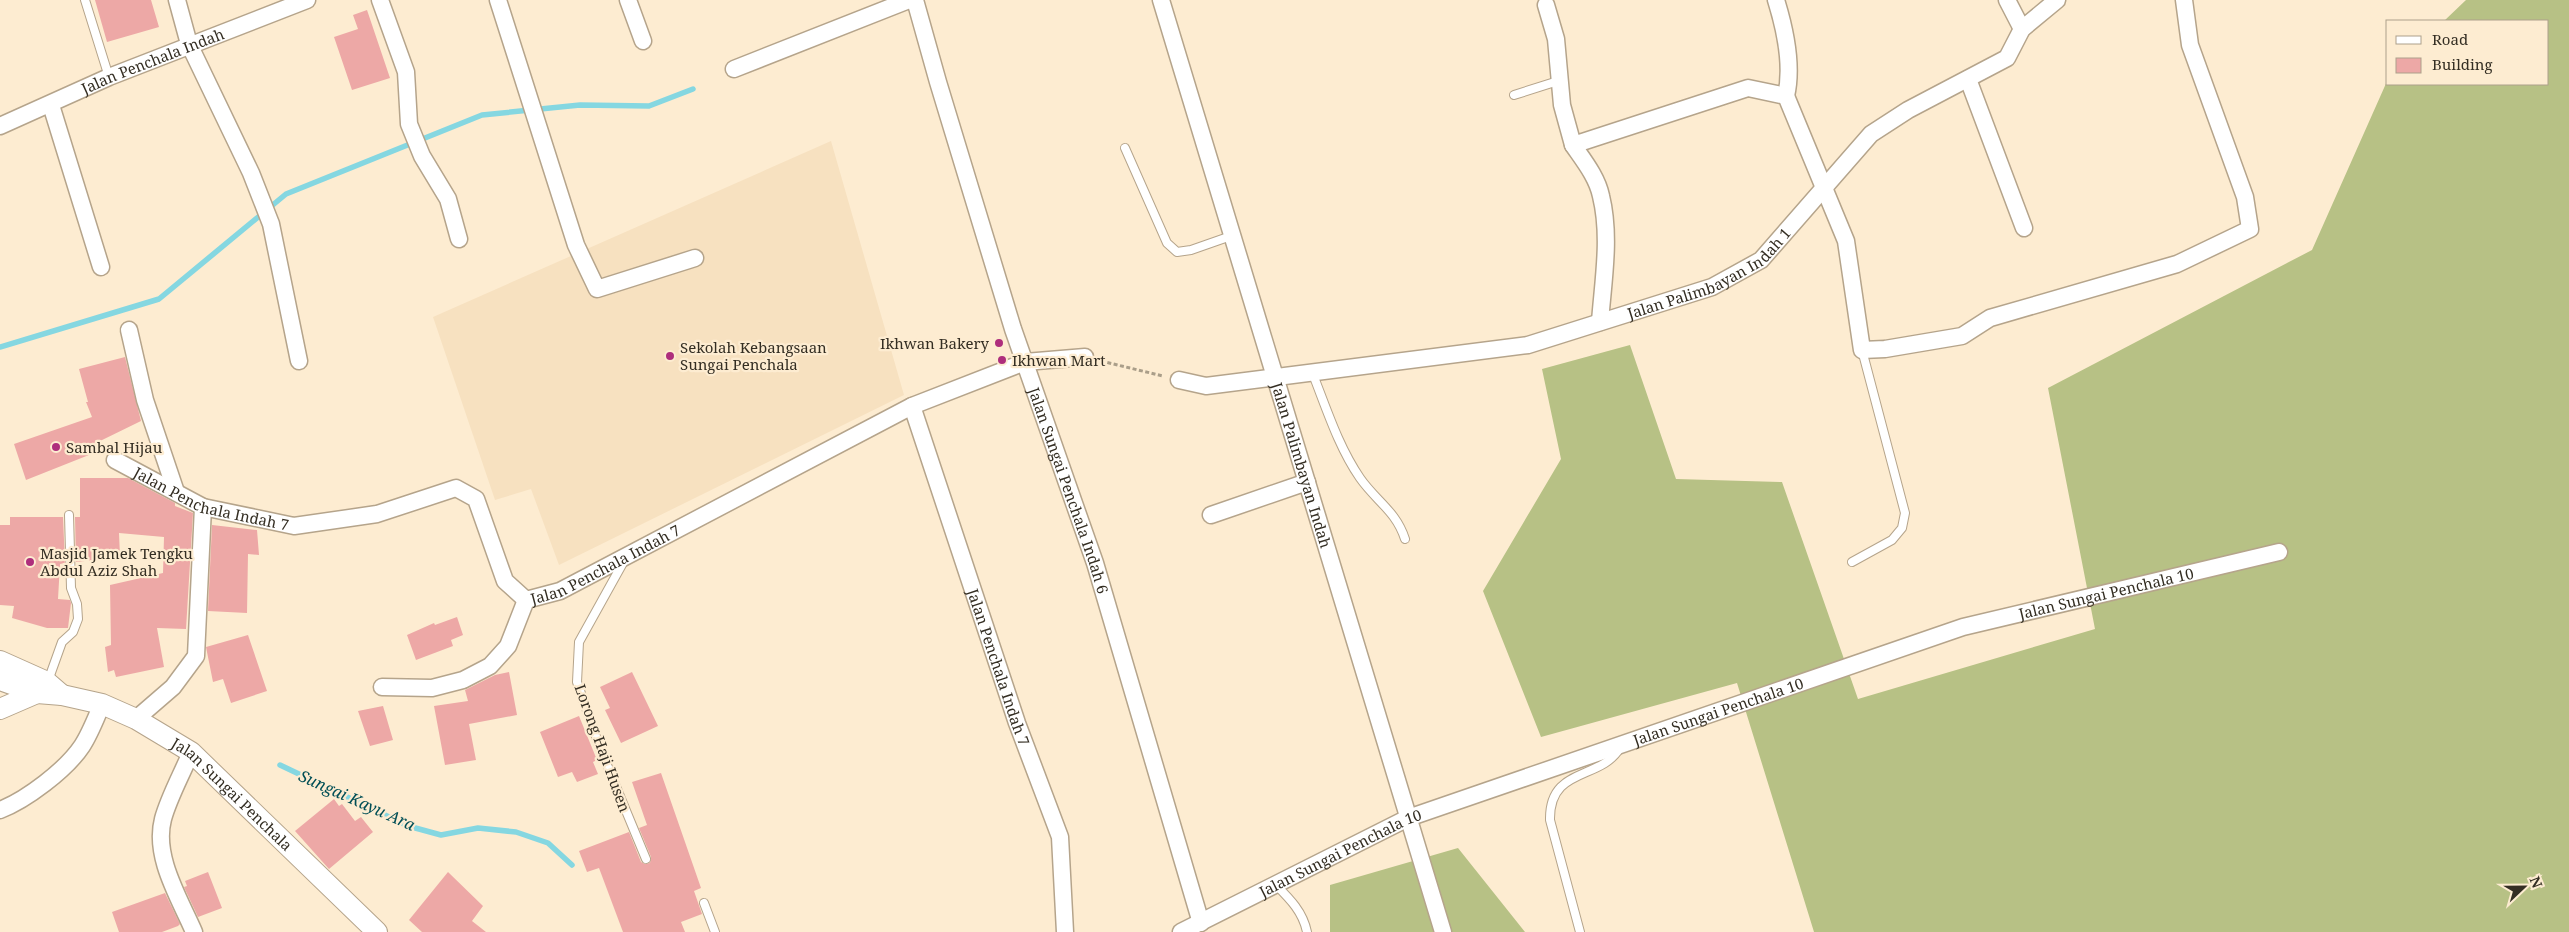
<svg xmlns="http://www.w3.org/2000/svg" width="2569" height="932" font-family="'Noto Serif',serif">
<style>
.built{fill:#f7e1c0}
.forest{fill:#b7c185}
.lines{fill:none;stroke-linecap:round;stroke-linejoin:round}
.stream{stroke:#85d7e1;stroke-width:5.5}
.building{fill:#eda8a6}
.service-casing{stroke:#b5a48b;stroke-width:10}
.minor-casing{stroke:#b5a48b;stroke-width:19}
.tertiary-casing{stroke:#b5a48b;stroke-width:22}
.path{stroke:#aa9e89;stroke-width:3;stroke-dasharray:4 2.5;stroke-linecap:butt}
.service{stroke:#fff;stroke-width:8}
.minor{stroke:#fff;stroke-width:16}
.tertiary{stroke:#fff;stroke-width:20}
.poi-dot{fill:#ae2e7c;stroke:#fdecd1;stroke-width:2}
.labels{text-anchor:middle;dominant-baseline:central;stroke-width:4.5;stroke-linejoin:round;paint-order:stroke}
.street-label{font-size:15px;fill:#342e23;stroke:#fdecd1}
.poi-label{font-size:15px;fill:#342e23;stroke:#fdecd1;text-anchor:start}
.water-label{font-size:16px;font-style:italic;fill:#004e55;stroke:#fdecd1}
</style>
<rect width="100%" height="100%" fill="#fdecd1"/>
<!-- built -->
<path class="built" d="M831,141L904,395L559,565L531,489L495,500L433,317Z"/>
<!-- forest -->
<path class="forest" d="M2466,0H2569V932H1814L1737,683L1541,737L1483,591L1561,459L1542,369L1630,345L1676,479L1782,482L1858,699L2095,629L2048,388L2312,250L2388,79V84H2548V21H2444Z
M1458,848L1525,932H1330V885Z"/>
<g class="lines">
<!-- stream -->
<path class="stream" d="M0,347L159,299L286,194L482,115L580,105L649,106L693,89
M280,765L408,826L441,835L478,828L516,832L548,843L572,865"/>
</g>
<!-- building -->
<path class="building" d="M95,0H151L159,27L107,42Z
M367,10L390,78L352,90L334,37L358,29L353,15Z
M125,357L141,421L96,443L99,451L26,480L14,444L92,417L86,402H88L79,369Z
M80,478H128L175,503V506L193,513L186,629L157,628L164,667L116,677L114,670L108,672L105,647L111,645L110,585L163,573L164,537L119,533L120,557L76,562L75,517H80Z
M10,517H63L65,563L60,564L58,599L70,600L71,603L68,628H47L12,618L14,606L0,605V525H10Z
M212,525L257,530L259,555L248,554L247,613L208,611Z
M457,617L463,635L451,640L453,646L416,660L407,635L434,623L435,625Z
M248,635L267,691L231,703L223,679L213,682L206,647Z
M509,672L517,715L469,724L476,760L445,765L434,706L468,701L465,690L495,675Z
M632,672L658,726L621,743L605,710L610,708L600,687Z
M383,706L393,740L370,746L358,711Z
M579,716L597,760L593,762L598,774L577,782L572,772L558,777L540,732Z
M661,773L701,888L694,891L702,914L681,922L685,932H623L599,868L587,872L579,851L629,832L641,862L645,864L650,863L651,857L639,828L647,825L632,782Z
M334,799L339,806L342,804L355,821L361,817L373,832L329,869L295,831Z
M208,872L222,908L198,917L184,887L187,886L185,881Z
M448,872L483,906L472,921L486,932H422L409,920Z
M165,893L180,924L178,926L162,932H119L112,912Z"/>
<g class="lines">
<defs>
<path id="service" d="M85,0L109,77
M1514,95L1558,81
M1125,148L1167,243L1177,252L1191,250L1231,236
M1312,372C1326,407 1338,446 1360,478C1376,501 1396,511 1405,539
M624,561L579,642L577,682L600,748L646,859
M1852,562L1892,540L1902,528L1905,513L1862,350
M48,681L62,642L73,632L78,619L77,604L71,588L69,515
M1276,885C1290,899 1303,912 1307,932
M704,903L715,932
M1580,932L1550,820C1549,766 1600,781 1620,748"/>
<g id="minor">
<path d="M177,0L189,44L251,173L271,224L299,361"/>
<path d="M380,0L406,72L409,124L422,156L448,199L459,239"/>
<path d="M498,0L576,245L597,289L695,258"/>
<path d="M628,0L643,41"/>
<path id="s1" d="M915,0L938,82L1013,329L1095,563L1201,923"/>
<path id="s2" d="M1161,0L1443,932"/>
<path d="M1776,0C1785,29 1793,66 1786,96"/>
<path d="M2007,0L2022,29"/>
<path d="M1546,5L1556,39L1562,105L1573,145L1748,88L1786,96L1846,241L1862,350L1885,349L1962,336L1990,318L2177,264L2250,229L2245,197L2190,45L2184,0"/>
<path d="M734,69L909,0"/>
<path d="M1968,79L2024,228"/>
<path d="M51,105L101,267"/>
<path id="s3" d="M0,126L109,77L307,0"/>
<path d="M1573,145C1584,161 1597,177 1601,196C1611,237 1603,281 1600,322"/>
<path d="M129,330L145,400L176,492"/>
<path id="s4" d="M1179,380L1206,386L1528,345L1712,287L1761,260L1871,134L1908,110L2007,58L2022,29L2057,0"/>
<path id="s5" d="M912,406L1017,723L1060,837L1065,932"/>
<path id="s6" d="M115,460L203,507L294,526L377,514L456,488L476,499L505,581L526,600L560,591L912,406L1025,362L1085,357"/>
<path d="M1211,515L1307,482"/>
<path d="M382,687L432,688L463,680L490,666L508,646L526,600"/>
<path d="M136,719L173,687L196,656L203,507"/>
<path d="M191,752C182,774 169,797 163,819C153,857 180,899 194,932"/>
<path d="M0,810C26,800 66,770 82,746C90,734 96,718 102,704"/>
<path id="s7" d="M1181,932L1408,818L1963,627L2279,552"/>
</g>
<g id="tertiary">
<path d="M0,661L47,682L62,695"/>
<path id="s8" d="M0,680L37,693L62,695L102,704L136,719L191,752L377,932"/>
<path d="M0,709L37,693"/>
</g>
</defs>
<!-- service casing -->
<use href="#service" class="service-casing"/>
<!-- minor casing -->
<use href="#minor" class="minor-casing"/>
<!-- tertiary casing -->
<use href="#tertiary" class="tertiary-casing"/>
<!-- path -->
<path class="path" d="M1101,361L1163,376"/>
<!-- service -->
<use href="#service" class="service"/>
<!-- minor -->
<use href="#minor" class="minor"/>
<!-- tertiary -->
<use href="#tertiary" class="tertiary"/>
</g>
<!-- markers -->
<g class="poi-dot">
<circle cx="999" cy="343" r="5"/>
<circle cx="670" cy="356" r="5"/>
<circle cx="1002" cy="360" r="5"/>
<circle cx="56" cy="447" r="5"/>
<circle cx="30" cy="562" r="5"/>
</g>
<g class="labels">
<!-- street labels -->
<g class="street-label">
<text stroke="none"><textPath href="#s3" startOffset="166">Jalan Penchala Indah</textPath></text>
<text stroke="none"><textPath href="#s4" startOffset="549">Jalan Palimbayan Indah 1</textPath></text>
<text stroke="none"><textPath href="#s2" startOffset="486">Jalan Palimbayan Indah</textPath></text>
<text stroke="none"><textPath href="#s1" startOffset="514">Jalan Sungai Penchala Indah 6</textPath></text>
<text stroke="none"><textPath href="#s6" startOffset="105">Jalan Penchala Indah 7</textPath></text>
<text stroke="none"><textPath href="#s6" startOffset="585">Jalan Penchala Indah 7</textPath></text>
<text stroke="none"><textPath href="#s7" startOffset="988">Jalan Sungai Penchala 10</textPath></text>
<text stroke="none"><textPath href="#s5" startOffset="275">Jalan Penchala Indah 7</textPath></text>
<text stroke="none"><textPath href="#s7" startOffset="582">Jalan Sungai Penchala 10</textPath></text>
<text transform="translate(603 748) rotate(70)">Lorong Haji Husen</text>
<text stroke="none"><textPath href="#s8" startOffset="265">Jalan Sungai Penchala</textPath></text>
<text stroke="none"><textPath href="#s7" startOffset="178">Jalan Sungai Penchala 10</textPath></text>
</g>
<!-- poi labels -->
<g class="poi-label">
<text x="989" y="343" text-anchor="end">Ikhwan Bakery</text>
<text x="680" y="347">Sekolah Kebangsaan<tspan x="680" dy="17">Sungai Penchala</tspan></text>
<text x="1012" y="360">Ikhwan Mart</text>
<text x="66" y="447">Sambal Hijau</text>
<text x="40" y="553">Masjid Jamek Tengku<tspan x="40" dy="17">Abdul Aziz Shah</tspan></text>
</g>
<!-- water labels -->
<g class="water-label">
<text transform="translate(357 800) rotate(24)">Sungai Kayu Ara</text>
</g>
</g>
<!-- legend -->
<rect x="2386" y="20" width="162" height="65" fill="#fdecd1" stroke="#ada08b"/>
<rect x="2396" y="36" width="25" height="8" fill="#ffffff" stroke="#ada08b"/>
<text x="2432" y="45" font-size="15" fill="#342e23">Road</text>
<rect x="2396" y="58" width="25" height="15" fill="#eda8a6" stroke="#ada08b"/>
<text x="2432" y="70" font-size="15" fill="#342e23">Building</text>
<!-- north arrow -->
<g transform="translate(2524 887) rotate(68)" stroke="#fdecd1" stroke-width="4" paint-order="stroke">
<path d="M0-4L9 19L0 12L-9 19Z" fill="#342e23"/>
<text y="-8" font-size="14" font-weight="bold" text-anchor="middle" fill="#342e23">N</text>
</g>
</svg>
